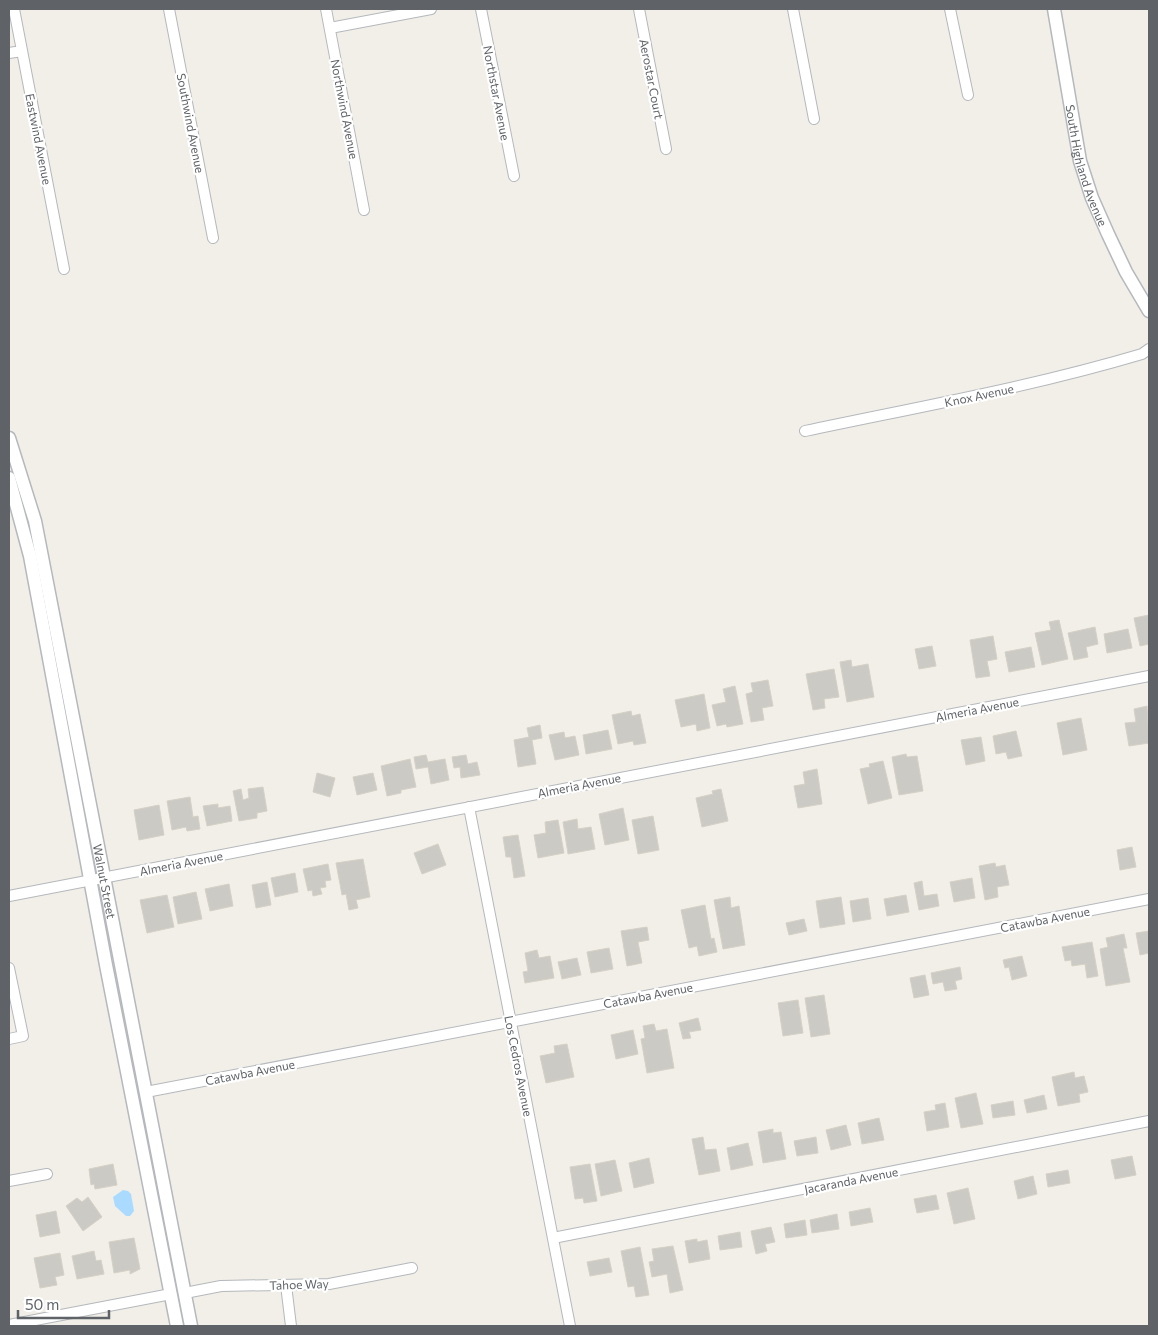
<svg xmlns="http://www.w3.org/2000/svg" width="1158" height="1335" font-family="Commissioner,sans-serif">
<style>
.water{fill:#aadaff}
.building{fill:#cccac5;stroke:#d6d1c6}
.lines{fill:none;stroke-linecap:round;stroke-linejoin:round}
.minor-casing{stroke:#b5b8bc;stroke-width:12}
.tertiary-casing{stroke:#b5b8bc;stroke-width:15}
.minor{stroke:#fff;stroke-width:10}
.tertiary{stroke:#fff;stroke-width:12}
.labels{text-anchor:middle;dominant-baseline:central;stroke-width:4.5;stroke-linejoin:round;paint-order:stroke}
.street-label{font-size:12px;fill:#5f6368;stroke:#fff}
</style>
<rect width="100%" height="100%" fill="#f1efe8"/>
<!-- water -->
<path class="water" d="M123,1190L128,1191L131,1194L134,1211L130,1216H126L115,1206L113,1197Z"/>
<!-- building -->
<path class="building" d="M1149,615V644L1140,646L1134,618Z
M1059,620L1068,659L1042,665L1035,633L1051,630L1049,622Z
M1095,627L1098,644L1086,647L1088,657L1074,660L1068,633Z
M1128,629L1132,648L1107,653L1104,634Z
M993,636L997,659L987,661L990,676L976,678L970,640Z
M932,646L936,666L919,669L915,649Z
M1031,647L1035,667L1009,672L1005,652Z
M851,660L852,667L868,664L874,697L847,702L840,662Z
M834,669L839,697L824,699L825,708L813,710L806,674Z
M768,680L773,706L762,708L764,720L751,722L746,694L753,692L751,683Z
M735,686L743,724L727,727L726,724L717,726L712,705L726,702L723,689Z
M704,694L710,728L697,731L696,724L681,727L675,700Z
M1147,706L1149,743L1129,746L1125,723L1136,722L1134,709Z
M631,711L632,716L640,714L646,743L634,745L633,741L618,744L612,715Z
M1081,718L1087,750L1063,755L1057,723Z
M540,725L542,738L532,740L536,764L518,767L514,740L529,737L527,728Z
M608,730L612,749L586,754L583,735Z
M1016,731L1022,756L1008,759L1006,752L996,754L993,736Z
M564,732L565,738L575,736L579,755L555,760L549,735Z
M981,737L985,761L966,765L961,740Z
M906,754L907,757L917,756L923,791L899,795L892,757Z
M426,755L428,762L445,759L449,780L431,784L428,767L416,769L414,757Z
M466,755L468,764L477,762L480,775L461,778L460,767L454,768L452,757Z
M410,759L416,787L401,790V793L387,796L381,766Z
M883,761L892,798L868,804L860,769L870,767L869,764Z
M817,769L822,804L798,808L794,786L805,784L803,772Z
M317,773L335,778L330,797L313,792Z
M373,773L377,790L357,795L353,777Z
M263,787L267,811L257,813V818L239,821L233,791L241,789L243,800L249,798L248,789Z
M721,789L728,821L702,827L696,798L713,794L712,791Z
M190,797L193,817L198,816L200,829L187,831L186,827L172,830L167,801Z
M218,804V808L230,806L232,821L207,826L203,806Z
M159,805L164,835L139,840L134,810Z
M623,808L629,840L605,845L599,814Z
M653,816L659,850L638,854L632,820Z
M577,819L578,829L591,827L595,849L568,854L563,822Z
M558,820L564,853L538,858L534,835L546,833L545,822Z
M518,835L525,876L514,878L511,857H506L503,837Z
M438,844L446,865L422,874L414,853Z
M1132,847L1136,867L1120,870L1117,850Z
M363,859L370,897L356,900L358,908L349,910L346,894L342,895L336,863Z
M995,863L996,867L1005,865L1009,885L997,887L998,897L985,900L979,866Z
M328,864L331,880L325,881L326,887L320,888L322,894L313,896L312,890L308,891L303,869Z
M295,873L298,892L275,897L271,878Z
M972,878L975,898L954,902L950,882Z
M922,881L924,896L937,894L939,906L919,910L914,883Z
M267,882L271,905L256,908L252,885Z
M229,884L233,906L210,911L205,889Z
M196,892L202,919L178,924L173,897Z
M167,895L174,927L147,933L140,900Z
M906,895L909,912L887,916L884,899Z
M730,897L731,908L739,906L745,945L723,949L714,900Z
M841,897L845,924L820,928L816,901Z
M868,898L871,919L853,922L850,901Z
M705,905L711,939L714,938L717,952L699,956L697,946L689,948L681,910Z
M804,919L807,931L789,935L786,923Z
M647,927L649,940L638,942L642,963L627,966L621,931Z
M1149,931V953L1140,955L1136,933Z
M1124,934L1127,948H1123L1130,982L1106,986L1100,949L1108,947L1106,938Z
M1092,942L1098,976L1087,978L1085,964L1072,966L1071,960L1065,961L1062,947Z
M609,948L613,969L591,973L587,952Z
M537,950L539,958L550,956L554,978L525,983L523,972L528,971L525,953Z
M1022,956L1027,976L1012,980L1009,967L1005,968L1003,960Z
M577,958L581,975L562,979L558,962Z
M960,967L962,979L955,981L957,989L945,991L943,982L933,984L931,973Z
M925,975L929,995L914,998L910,978Z
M824,995L830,1034L811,1037L805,998Z
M798,1000L803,1033L783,1036L778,1003Z
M698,1018L701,1030L689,1032L691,1038L683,1039L679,1023Z
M654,1024L656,1031L667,1029L674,1068L647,1073L641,1039L645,1038L643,1026Z
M633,1030L638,1054L616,1059L611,1035Z
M567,1044L574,1077L546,1083L540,1056L555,1053L554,1046Z
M1074,1072L1075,1078L1084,1076L1088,1092L1079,1094L1080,1102L1058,1106L1052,1077Z
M976,1093L983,1124L961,1128L955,1098Z
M1044,1095L1047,1109L1027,1113L1024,1100Z
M1013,1101L1015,1115L993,1118L991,1105Z
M945,1103L949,1127L927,1131L924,1112L936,1110L935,1105Z
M879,1118L884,1140L862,1144L858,1123Z
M846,1125L851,1145L831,1150L826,1130Z
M773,1129V1133L781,1132L786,1159L763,1163L758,1132Z
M703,1137L705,1150L716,1149L720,1171L699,1175L692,1139Z
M816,1137L818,1153L797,1156L794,1141Z
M748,1143L753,1165L731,1170L727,1148Z
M1132,1156L1136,1175L1115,1179L1111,1160Z
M649,1158L654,1183L634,1188L629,1163Z
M615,1160L622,1191L601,1196L595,1164Z
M113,1164L117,1185L95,1189L94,1184L91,1185L89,1169Z
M590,1164L597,1201L584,1203L583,1198L575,1199L570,1167Z
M1068,1170L1070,1183L1048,1187L1046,1174Z
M1033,1176L1037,1194L1018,1199L1014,1181Z
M968,1188L975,1219L954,1224L947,1193Z
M936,1195L939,1209L917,1213L914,1199Z
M88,1197L102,1217L83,1231L66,1206L77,1198L82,1202Z
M870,1208L873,1222L851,1226L849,1212Z
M56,1211L60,1233L40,1237L36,1215Z
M837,1214L839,1229L812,1233L810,1220Z
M805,1220L807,1235L786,1238L784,1224Z
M771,1227L775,1242L765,1244L767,1251L756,1254L751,1231Z
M740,1232L742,1247L720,1250L718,1236Z
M134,1238L140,1269L130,1274V1270L114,1273L109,1242Z
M697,1239V1242L707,1240L710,1259L689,1263L685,1241Z
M673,1246L683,1290L670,1293L667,1274L652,1277L649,1262L654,1261L652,1249Z
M640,1247L649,1295L636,1297L634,1286L628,1287L621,1251Z
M94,1251L96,1261L101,1260L104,1274L77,1279L72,1256Z
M60,1253L64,1275L55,1277L57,1285L40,1288L34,1258Z
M609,1258L612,1272L590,1276L587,1262Z"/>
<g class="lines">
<defs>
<path id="minor" d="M14,9L64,269
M169,9L213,238
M326,9L364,210
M481,9L514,176
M639,9L666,149
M793,9L814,119
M950,9L968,95
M330,28L431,9
M9,53L22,51
M805,431C918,407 1031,387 1142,354L1149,349
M469,807L570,1326
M9,896L1149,676
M9,968L23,1036L9,1039
M146,1092L1149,899
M9,1181L47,1174
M553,1238L1149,1121
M286,1285L291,1326
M185,1293L221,1286L329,1284L412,1268
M9,1325L171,1294"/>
<g id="tertiary">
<path id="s1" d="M1054,9L1080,161L1092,198L1108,234L1126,272L1149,311"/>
<path id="s2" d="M9,438L35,521L191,1326"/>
<path d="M9,478L30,556L106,965L177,1326"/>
</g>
</defs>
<!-- minor casing -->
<use href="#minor" class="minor-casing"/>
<!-- tertiary casing -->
<use href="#tertiary" class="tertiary-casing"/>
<!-- minor -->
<use href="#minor" class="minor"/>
<!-- tertiary -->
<use href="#tertiary" class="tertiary"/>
</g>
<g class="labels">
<!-- street labels -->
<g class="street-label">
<text transform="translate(652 79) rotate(79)">Aerostar Court</text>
<text transform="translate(497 93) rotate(79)">Northstar Avenue</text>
<text transform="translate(345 109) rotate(79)">Northwind Avenue</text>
<text transform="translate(191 123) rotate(79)">Southwind Avenue</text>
<text transform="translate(39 139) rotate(79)">Eastwind Avenue</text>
<text stroke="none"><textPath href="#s1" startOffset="160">South Highland Avenue</textPath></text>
<text transform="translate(979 395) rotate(-12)">Knox Avenue</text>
<text transform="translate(977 709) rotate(-11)">Almeria Avenue</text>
<text transform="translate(579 785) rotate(-11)">Almeria Avenue</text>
<text transform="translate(181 863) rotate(-11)">Almeria Avenue</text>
<text stroke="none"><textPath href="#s2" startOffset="454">Walnut Street</textPath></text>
<text transform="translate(1045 919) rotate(-11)">Catawba Avenue</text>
<text transform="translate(648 995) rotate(-11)">Catawba Avenue</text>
<text transform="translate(519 1066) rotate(79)">Los Cedros Avenue</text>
<text transform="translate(250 1072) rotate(-11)">Catawba Avenue</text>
<text transform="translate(851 1180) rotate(-11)">Jacaranda Avenue</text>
<text transform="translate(299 1284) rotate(-2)">Tahoe Way</text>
</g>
</g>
<!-- border -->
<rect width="1158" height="1335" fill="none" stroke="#5f6368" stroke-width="20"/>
<!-- scale -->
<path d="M18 1310v8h91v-8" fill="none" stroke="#5f6368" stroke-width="2.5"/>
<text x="25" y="1310" font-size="15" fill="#5f6368" stroke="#ffffff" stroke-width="4" paint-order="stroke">50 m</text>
</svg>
